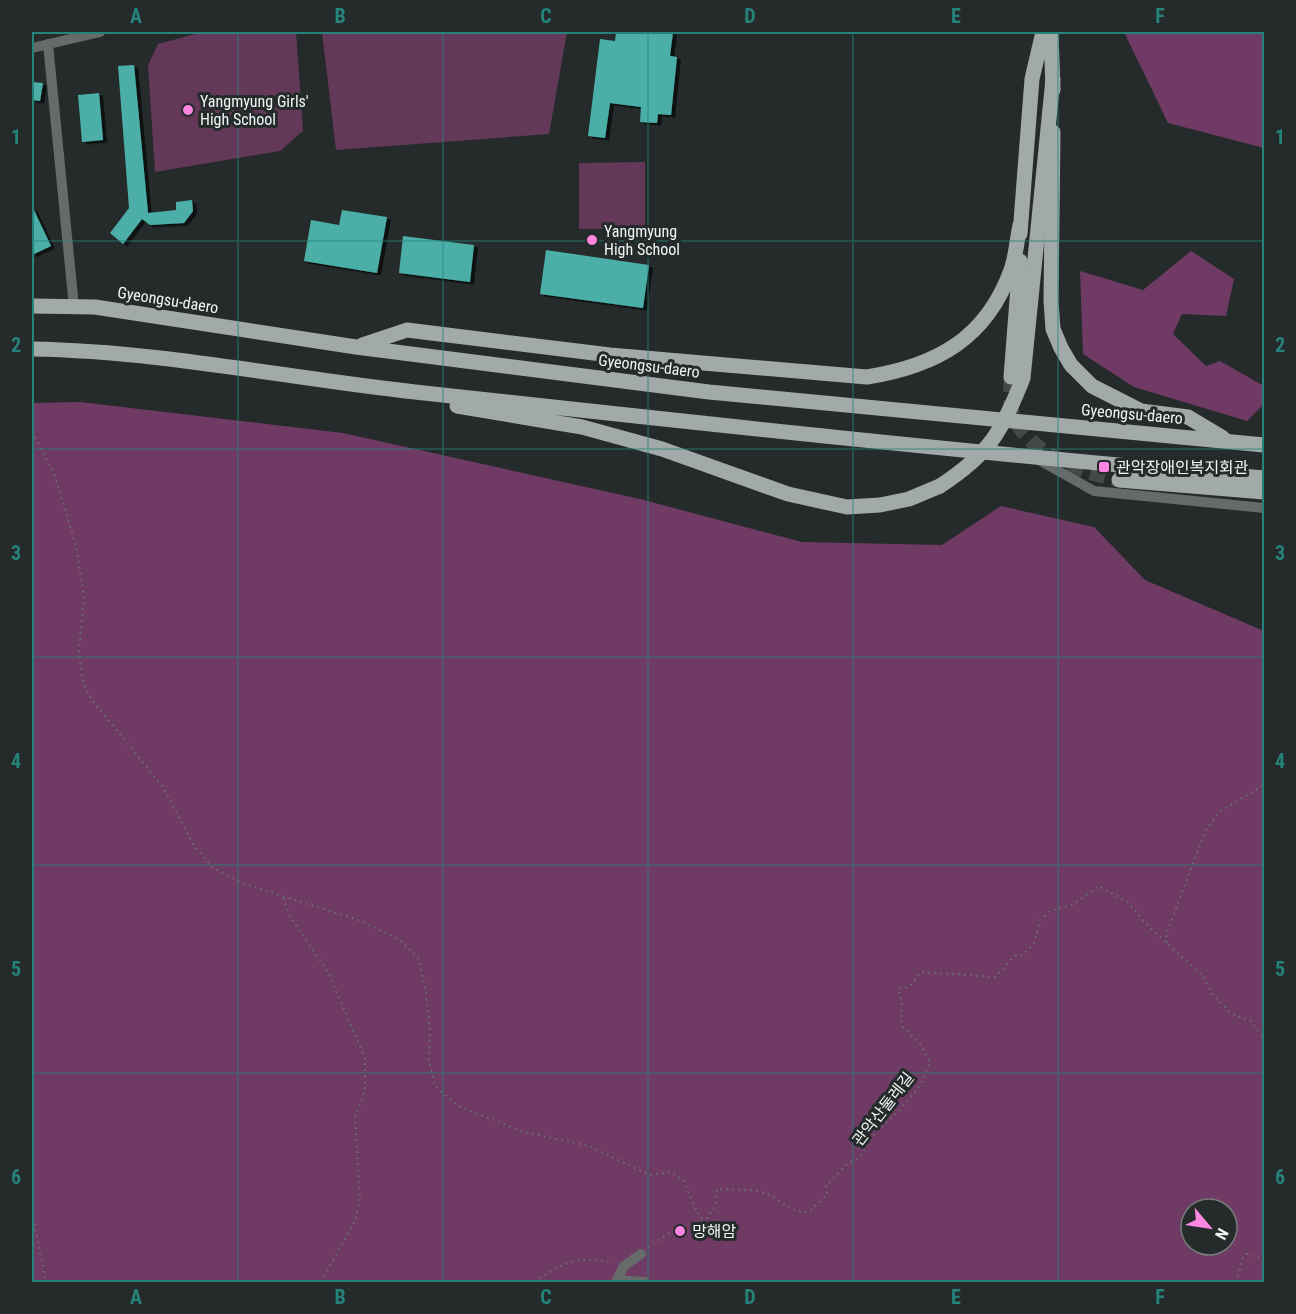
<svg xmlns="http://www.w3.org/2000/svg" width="1296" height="1314" font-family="'Roboto Condensed','Noto Sans KR',sans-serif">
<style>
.green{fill:#643859}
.forest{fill:#6f3a63;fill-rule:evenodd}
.building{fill:#4bafa7;filter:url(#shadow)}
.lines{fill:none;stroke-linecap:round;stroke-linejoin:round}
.primary-tunnel{stroke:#434948;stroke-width:15;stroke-dasharray:15 8;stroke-linecap:butt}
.path{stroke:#6b7271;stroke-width:2;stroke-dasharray:1.5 4.5;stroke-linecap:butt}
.street{stroke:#666a69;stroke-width:10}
.primary{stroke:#a2aaa9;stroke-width:15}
.primary-bridge{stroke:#a2aaa9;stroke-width:15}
.grid{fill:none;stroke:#26837c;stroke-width:1.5;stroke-opacity:0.55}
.poi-dot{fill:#fd86e2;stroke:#242b2a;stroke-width:2}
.labels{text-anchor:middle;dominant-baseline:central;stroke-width:6;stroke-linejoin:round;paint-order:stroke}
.poi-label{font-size:16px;fill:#f0f5f5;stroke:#242b2a;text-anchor:start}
.street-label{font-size:16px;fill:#f0f5f5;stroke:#242b2a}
.neatline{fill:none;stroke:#26837c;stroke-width:2}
.grid-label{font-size:20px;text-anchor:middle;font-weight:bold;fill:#26837c}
</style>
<defs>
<filter id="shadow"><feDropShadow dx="4" dy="2.5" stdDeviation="0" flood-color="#0009"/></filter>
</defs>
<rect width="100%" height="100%" fill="#242b2a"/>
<!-- green -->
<path class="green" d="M203,32H296L303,131L280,151L155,172L148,65L158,44Z
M322,32H567L549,134L336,150Z
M645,162V229H579V163Z"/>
<!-- forest -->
<path class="forest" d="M1124,32H1264V148L1168,123Z
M1191,251L1234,279L1226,316L1182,314L1173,334L1206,366L1220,361L1264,386V404L1247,421L1134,387L1083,354L1080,271L1143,290Z
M80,402L343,433L640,499L802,542L942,545L1001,506L1094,527L1145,580L1264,631V1282H32V403ZM1191,1209H1227V1245H1191Z"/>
<!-- building -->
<path class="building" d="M616,32H673L670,56L677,57L671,115L658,114L657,123L640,122L641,107L610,103L605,138L588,136L600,39L615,41Z
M134,65L148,213L176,210V202L192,200L193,211L184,223L150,225L142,219L123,244L110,233L129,208L118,66Z
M32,82L43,83L40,101L32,100Z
M99,93L103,140L82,142L78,95Z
M32,206L51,246L32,255Z
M342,210L387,217L377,273L304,261L311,220L339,225Z
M403,236L474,245L470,282L399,273Z
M546,250L649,265L643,308L540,294Z"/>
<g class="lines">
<!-- primary-tunnel -->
<path class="primary-tunnel" d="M1011,377C1011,389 1009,407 1014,418C1034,457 1080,471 1119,480"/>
<!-- path -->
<path class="path" d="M32,432L54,473L76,546L84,596L79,652L83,683L92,700L163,787L194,846L213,868L245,884L361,921L400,940L418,958L425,987L430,1031L429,1061L435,1086L458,1106L524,1132L589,1146L650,1175L671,1172L683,1180L700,1218H707
M283,898L290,916L328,972L365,1058V1091L355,1117L360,1199L355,1221L321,1282
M1167,943L1166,935L1205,832L1219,812L1264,785
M32,1212L46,1282
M648,1247L679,1227L693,1225L707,1218L716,1205L717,1189C731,1190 747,1189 761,1192C783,1197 782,1212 809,1212L827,1195L826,1186L848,1163L860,1157L875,1133L900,1110L921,1084L930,1062L921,1045L901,1025L902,1002L898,989L909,987L921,972L995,977L1014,956L1023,955L1034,944L1040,920L1050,911L1072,905L1099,886L1129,903L1148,926L1202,975L1213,995L1232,1014L1251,1021L1264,1039
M535,1282C561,1263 580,1254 613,1263
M1236,1282L1243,1258L1247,1254L1262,1259L1264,1256"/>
<!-- street -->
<path class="street" d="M48,44L74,307
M32,48L100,32
M1039,460L1094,491L1264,508
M641,1254L624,1266L617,1280L645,1282"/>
<!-- primary -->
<path class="primary" d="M1051,32L1053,90
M1053,132L1051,301L1053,329L1061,348L1071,365L1092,386L1141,411L1188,417L1223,438
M1020,234L1032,79L1043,32
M32,306L95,307L356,347L709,392L1264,445
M362,345L407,330L610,355L867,377C936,366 986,339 1011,270C1016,256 1017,239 1020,225
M32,349C160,351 287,378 415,392C698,423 981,454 1264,478
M1011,377L1020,261
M457,406L582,427L662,449L788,494L847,507L880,505L909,499L940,486
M1119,480L1264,492"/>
<!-- primary-bridge -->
<path class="primary-bridge" d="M940,486C989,454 1002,432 1023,378L1053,79"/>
</g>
<!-- grid -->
<path class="grid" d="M238,32V1282M443,32V1282M648,32V1282M853,32V1282M1058,32V1282M32,241H1264M32,449H1264M32,657H1264M32,865H1264M32,1073H1264"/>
<!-- markers -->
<g class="poi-dot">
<circle cx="188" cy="110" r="6"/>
<circle cx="592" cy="240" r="6"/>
<rect x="1098" y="461" width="12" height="12" rx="3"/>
<circle cx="680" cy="1231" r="6"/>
</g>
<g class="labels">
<!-- poi labels -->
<g class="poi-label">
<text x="200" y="101">Yangmyung Girls'<tspan x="200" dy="18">High School</tspan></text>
<text x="604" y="231">Yangmyung<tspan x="604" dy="18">High School</tspan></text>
<text x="1116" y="467">관악장애인복지회관</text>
<text x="692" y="1231">망해암</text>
</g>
<!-- street labels -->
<g class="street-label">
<text transform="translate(168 300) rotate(9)">Gyeongsu-daero</text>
<text transform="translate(649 366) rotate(7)">Gyeongsu-daero</text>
<text transform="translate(1132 414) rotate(5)">Gyeongsu-daero</text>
<text transform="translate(883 1109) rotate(-52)">관악산둘레길</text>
</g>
</g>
<!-- border -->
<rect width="1296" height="1314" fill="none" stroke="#242b2a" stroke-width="66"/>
<!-- north arrow -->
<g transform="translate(1209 1227) rotate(119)"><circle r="28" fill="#242b2a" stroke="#767c7b" stroke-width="1.5"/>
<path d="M0-4.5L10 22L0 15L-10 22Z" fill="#fd86e2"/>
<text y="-9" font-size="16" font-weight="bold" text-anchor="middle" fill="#f0f5f5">N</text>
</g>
<rect x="33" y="33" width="1230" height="1248" class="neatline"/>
<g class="grid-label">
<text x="136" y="23">A</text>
<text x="340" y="23">B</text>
<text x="546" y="23">C</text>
<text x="750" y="23">D</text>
<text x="956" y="23">E</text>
<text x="1160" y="23">F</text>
<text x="16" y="144">1</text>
<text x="1280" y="144">1</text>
<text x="16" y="352">2</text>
<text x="1280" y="352">2</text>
<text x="16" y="560">3</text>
<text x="1280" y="560">3</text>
<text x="16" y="768">4</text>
<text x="1280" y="768">4</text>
<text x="16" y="976">5</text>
<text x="1280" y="976">5</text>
<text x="16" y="1184">6</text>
<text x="1280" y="1184">6</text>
<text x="136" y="1304">A</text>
<text x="340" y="1304">B</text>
<text x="546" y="1304">C</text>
<text x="750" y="1304">D</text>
<text x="956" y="1304">E</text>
<text x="1160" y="1304">F</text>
</g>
</svg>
